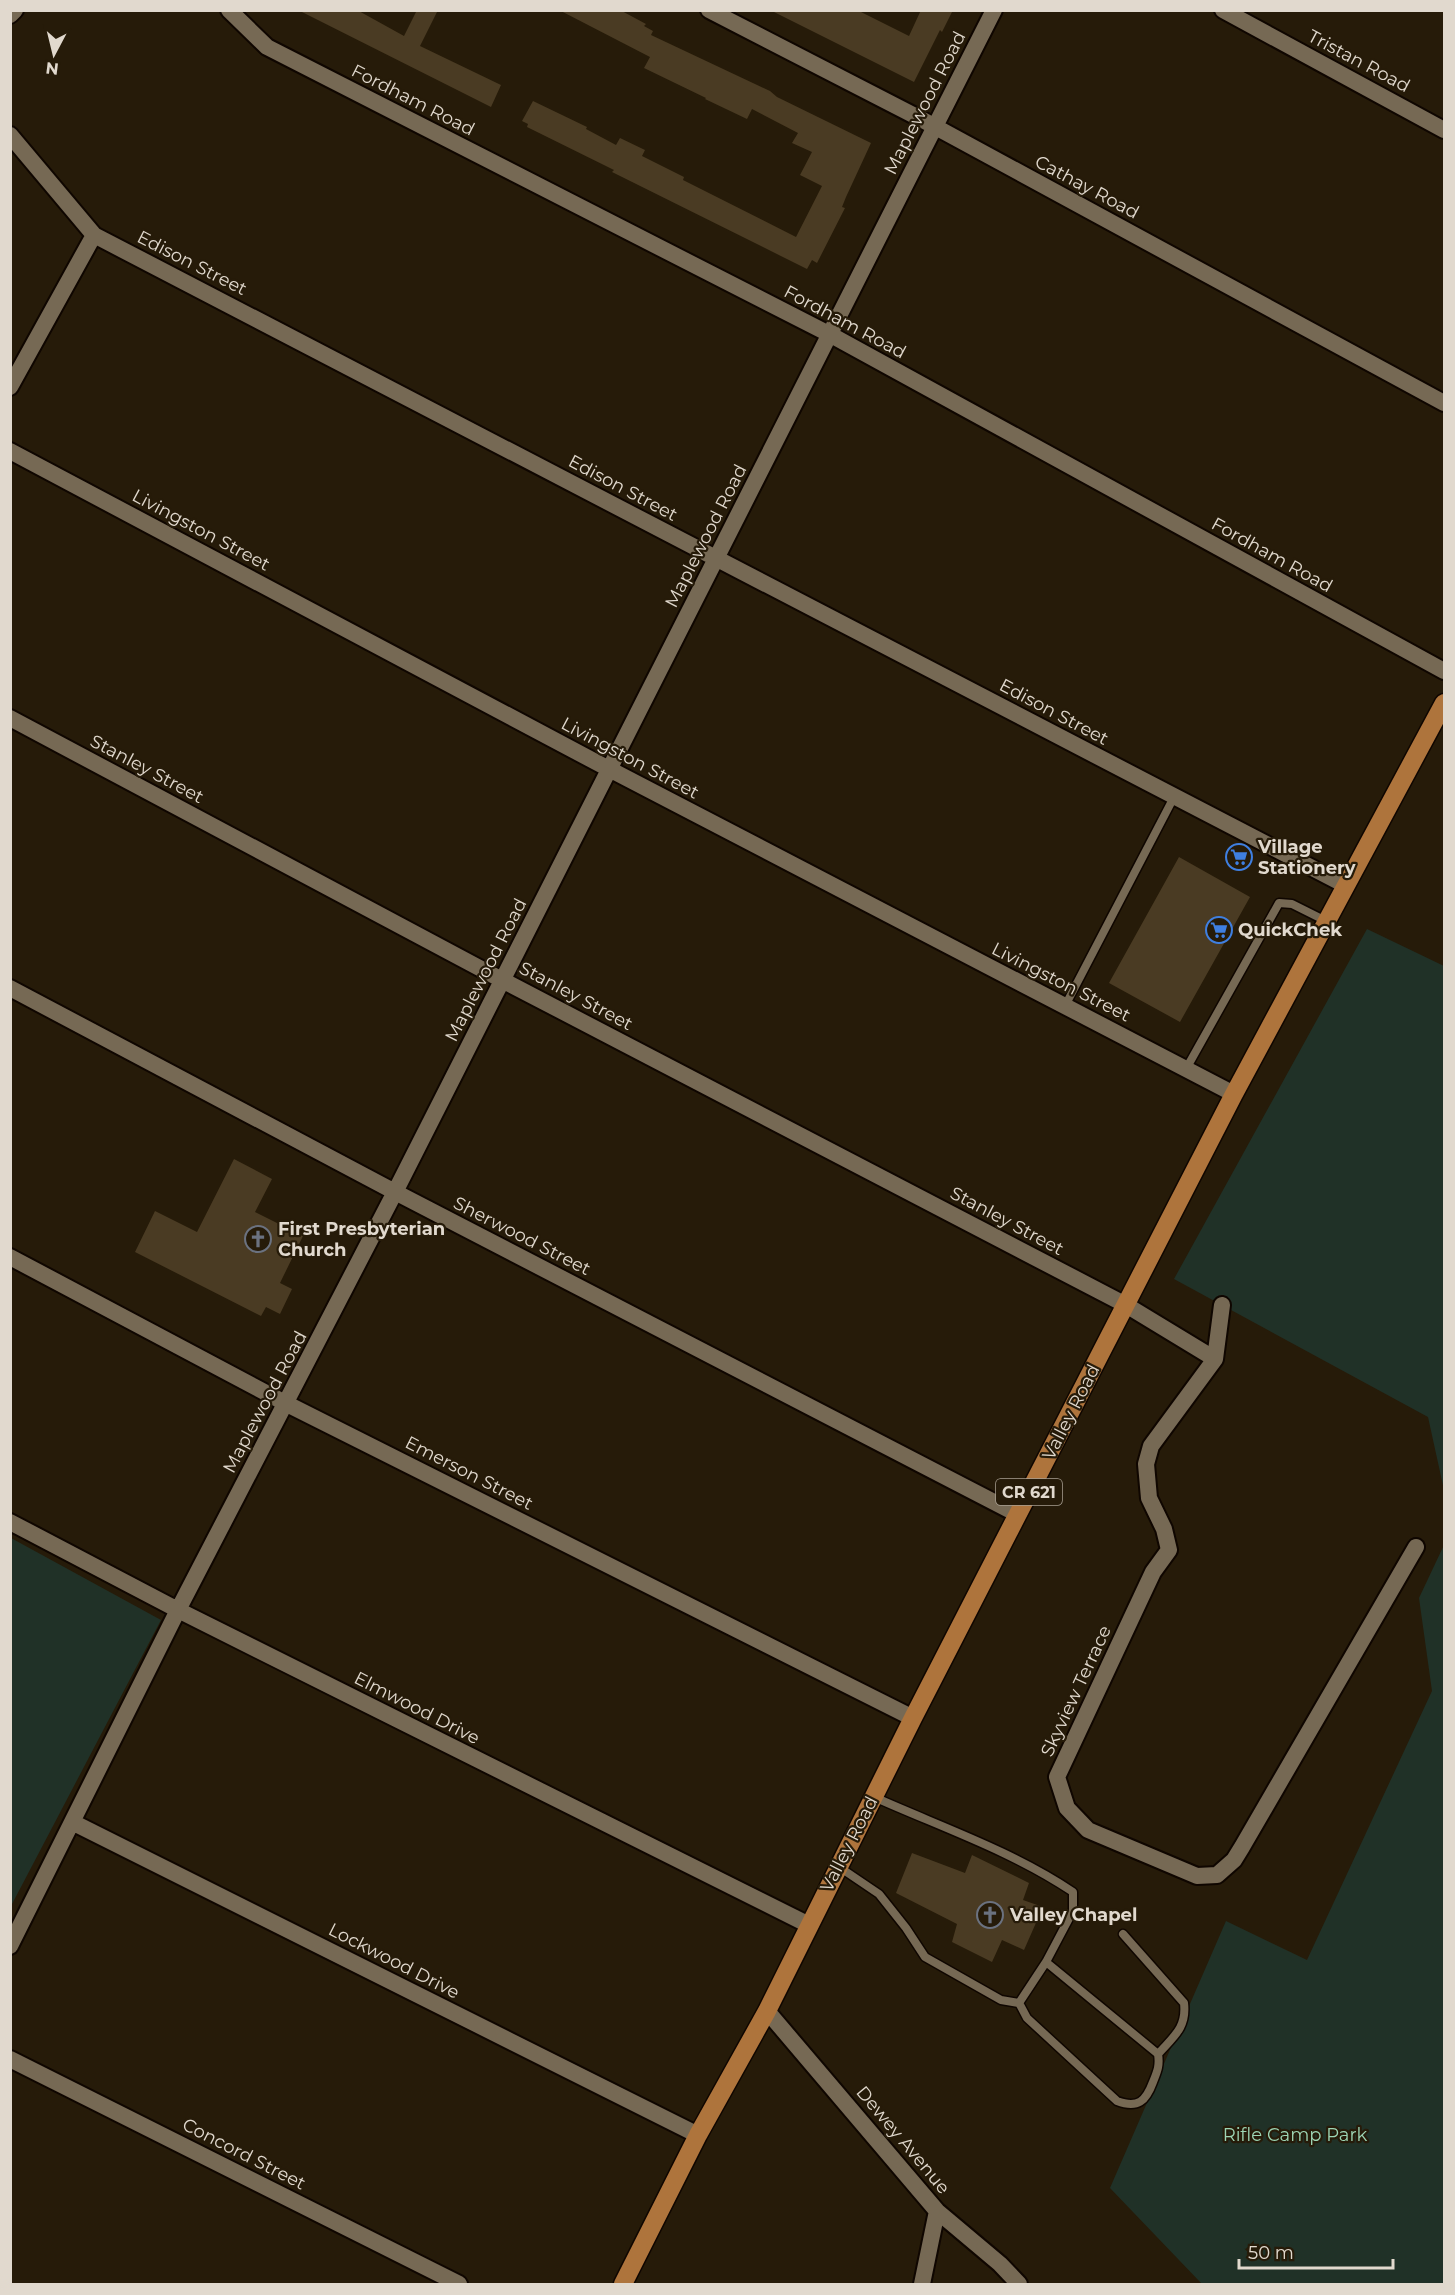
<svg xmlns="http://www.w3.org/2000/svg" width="1455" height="2295" font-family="Montserrat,sans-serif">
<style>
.green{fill:#203127}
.building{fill:#4a3b23}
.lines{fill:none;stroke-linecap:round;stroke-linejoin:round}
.service-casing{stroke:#0f0600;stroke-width:11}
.minor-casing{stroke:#0f0600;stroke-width:20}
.primary-casing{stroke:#0f0600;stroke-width:21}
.service{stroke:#766954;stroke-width:8}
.minor{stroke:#766954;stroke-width:16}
.primary{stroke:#ae743c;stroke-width:18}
.labels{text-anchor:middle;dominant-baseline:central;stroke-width:4.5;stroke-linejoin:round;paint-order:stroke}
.shield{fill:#261b09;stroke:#a9a093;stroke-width:1.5}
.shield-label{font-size:16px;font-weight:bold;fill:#e1d9ce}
.street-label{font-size:18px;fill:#e1d9ce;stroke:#261b09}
.poi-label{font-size:18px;font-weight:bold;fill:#e1d9ce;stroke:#261b09;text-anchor:start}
.park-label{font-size:18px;fill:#9dd6b5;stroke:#261b09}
</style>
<rect width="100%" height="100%" fill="#261b09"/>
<!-- green -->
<path class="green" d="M1367,929L1444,966V1490L1428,1417L1174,1279Z
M11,1538L161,1620L11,1906L10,1538Z
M1444,1545V2284H1202L1110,2188L1226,1921L1307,1960L1432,1691L1419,1598Z"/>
<!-- building -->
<path class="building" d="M298,10H357L404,36L417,10H438L420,46L501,85L491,107Z
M559,10H620L646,24L644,26L653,31L651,35L770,91L777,97L871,143L846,197L842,207L845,208L817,263L812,260L807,269L612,172L614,170L527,127L528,124L522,121L533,101L587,127L586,129L616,145L620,138L645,150L642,156L684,177L683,180L796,237L822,186L800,175L812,152L792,143L798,133L752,109L747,119L705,99L706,98L644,68L650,57Z
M770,10H857L909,36L921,10H953L942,32L940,30L914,82Z
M1179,857L1250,897L1180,1022L1109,983Z
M234,1159L272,1179L255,1212L303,1236L280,1283L292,1289L280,1314L266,1307L261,1316L135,1252L155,1211L197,1232Z
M912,1853L965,1873L972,1855L1029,1883L1023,1900L1043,1907L1024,1950L1002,1940L992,1962L952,1942L957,1924L896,1893Z"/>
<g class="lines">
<defs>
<path id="service" d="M1065,1006L1174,797
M1186,1069L1279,903L1292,904L1326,921
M837,1868L845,1871L879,1894L906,1928L925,1957L1001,2000L1019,2003L1046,1962L1073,1911V1892C1012,1851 941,1827 874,1797
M1123,1934L1184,2003C1187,2028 1173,2037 1158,2054
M1019,2003L1027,2018L1117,2101C1138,2109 1146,2101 1153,2082C1157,2072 1160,2066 1158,2054L1046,1962"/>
<path id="minor" d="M229,10L267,47L831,335L1444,671
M709,10L919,118L1444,403
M1223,10L1444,130
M10,15L15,10
M10,135L94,235L1345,885
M10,387L94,235
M10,451L609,769L1234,1094
M10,718L502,980L1126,1305L1215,1359L1222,1305
M10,988L395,1192L1017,1514
M10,1257L287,1404L913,1718
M1215,1359L1151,1446L1146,1464L1149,1498L1164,1529L1169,1550L1153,1572L1057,1777L1067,1808L1088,1830L1197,1876L1217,1875L1234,1860L1242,1847L1416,1547
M10,1522L178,1610L809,1925
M72,1822L698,2135
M10,1946L178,1610L395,1192L994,10
M767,2011L937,2211L1000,2264L1019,2284
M10,2059L459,2284
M922,2284L937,2211"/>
<path id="primary" d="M623,2284L698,2135L767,2011L913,1718L1234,1094L1444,703"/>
</defs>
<!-- service casing -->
<use href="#service" class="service-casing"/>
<!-- minor casing -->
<use href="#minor" class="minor-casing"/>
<!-- primary casing -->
<use href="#primary" class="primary-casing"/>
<!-- service -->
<use href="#service" class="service"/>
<!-- minor -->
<use href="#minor" class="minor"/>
<!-- primary -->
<use href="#primary" class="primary"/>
</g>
<!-- icons -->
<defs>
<symbol id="supermarket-ring" viewBox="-11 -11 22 22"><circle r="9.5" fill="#261b09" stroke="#3f7fe0" stroke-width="1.5"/><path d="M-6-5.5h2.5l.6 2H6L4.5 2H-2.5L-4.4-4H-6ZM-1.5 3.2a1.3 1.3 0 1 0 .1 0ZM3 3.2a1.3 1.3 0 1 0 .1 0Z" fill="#3f7fe0"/></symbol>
<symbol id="church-ring" viewBox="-11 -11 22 22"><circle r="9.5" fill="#261b09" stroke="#6b7280" stroke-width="1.5"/><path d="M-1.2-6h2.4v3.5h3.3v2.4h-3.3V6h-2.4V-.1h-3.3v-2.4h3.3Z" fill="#6b7280"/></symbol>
</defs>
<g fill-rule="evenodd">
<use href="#supermarket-ring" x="1224" y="842" width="30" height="30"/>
<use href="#supermarket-ring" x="1204" y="915" width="30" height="30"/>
<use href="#church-ring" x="243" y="1224" width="30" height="30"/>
<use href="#church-ring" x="975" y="1900" width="30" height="30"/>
</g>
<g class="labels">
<!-- shield labels -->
<rect class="shield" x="996" y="1479" width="66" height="26" rx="4.5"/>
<g class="shield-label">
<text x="1029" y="1492">CR 621</text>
</g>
<!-- street labels -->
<g class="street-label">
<text transform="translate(1359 61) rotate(28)">Tristan Road</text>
<text transform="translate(413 100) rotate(27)">Fordham Road</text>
<text transform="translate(925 103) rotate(-63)">Maplewood Road</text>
<text transform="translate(1087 187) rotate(28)">Cathay Road</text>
<text transform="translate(192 263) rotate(27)">Edison Street</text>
<text transform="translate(845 322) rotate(28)">Fordham Road</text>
<text transform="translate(623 488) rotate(28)">Edison Street</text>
<text transform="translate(201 530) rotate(28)">Livingston Street</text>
<text transform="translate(706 536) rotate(-63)">Maplewood Road</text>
<text transform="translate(1272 555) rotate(29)">Fordham Road</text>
<text transform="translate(1054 712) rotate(28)">Edison Street</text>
<text transform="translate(630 758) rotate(28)">Livingston Street</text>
<text transform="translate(147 769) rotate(28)">Stanley Street</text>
<text transform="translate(486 970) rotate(-63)">Maplewood Road</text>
<text transform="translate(1061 982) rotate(27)">Livingston Street</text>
<text transform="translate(576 996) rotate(28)">Stanley Street</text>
<text transform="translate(1007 1221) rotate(28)">Stanley Street</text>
<text transform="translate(522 1236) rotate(27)">Sherwood Street</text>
<text transform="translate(265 1402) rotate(-62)">Maplewood Road</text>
<text transform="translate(1071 1412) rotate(-63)">Valley Road</text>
<text transform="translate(469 1473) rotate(27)">Emerson Street</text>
<text transform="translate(1076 1691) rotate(-65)">Skyview Terrace</text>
<text transform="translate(417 1708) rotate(27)">Elmwood Drive</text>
<text transform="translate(849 1844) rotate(-63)">Valley Road</text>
<text transform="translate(394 1961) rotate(27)">Lockwood Drive</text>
<text transform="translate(903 2140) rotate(50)">Dewey Avenue</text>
<text transform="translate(244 2154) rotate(27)">Concord Street</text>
</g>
<!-- poi labels -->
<g class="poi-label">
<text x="1258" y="847">Village<tspan x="1258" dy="21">Stationery</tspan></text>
<text x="1238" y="930">QuickChek</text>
<text x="278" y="1229">First Presbyterian<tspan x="278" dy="21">Church</tspan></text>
<text x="1010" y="1915">Valley Chapel</text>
</g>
<!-- park labels -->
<g class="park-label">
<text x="1295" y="2135">Rifle Camp Park</text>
</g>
</g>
<!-- border -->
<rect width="1455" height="2295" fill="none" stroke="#e1d9ce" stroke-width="24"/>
<!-- north arrow -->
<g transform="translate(54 54) rotate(187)" stroke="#261b09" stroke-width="4.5" paint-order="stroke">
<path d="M0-4.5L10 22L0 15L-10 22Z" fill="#e1d9ce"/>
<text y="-9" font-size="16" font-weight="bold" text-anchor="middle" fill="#e1d9ce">N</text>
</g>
<!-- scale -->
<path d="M1239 2259v9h154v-9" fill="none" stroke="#e1d9ce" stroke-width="3"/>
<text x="1248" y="2259" font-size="18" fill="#e1d9ce" stroke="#261b09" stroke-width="4.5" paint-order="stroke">50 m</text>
</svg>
